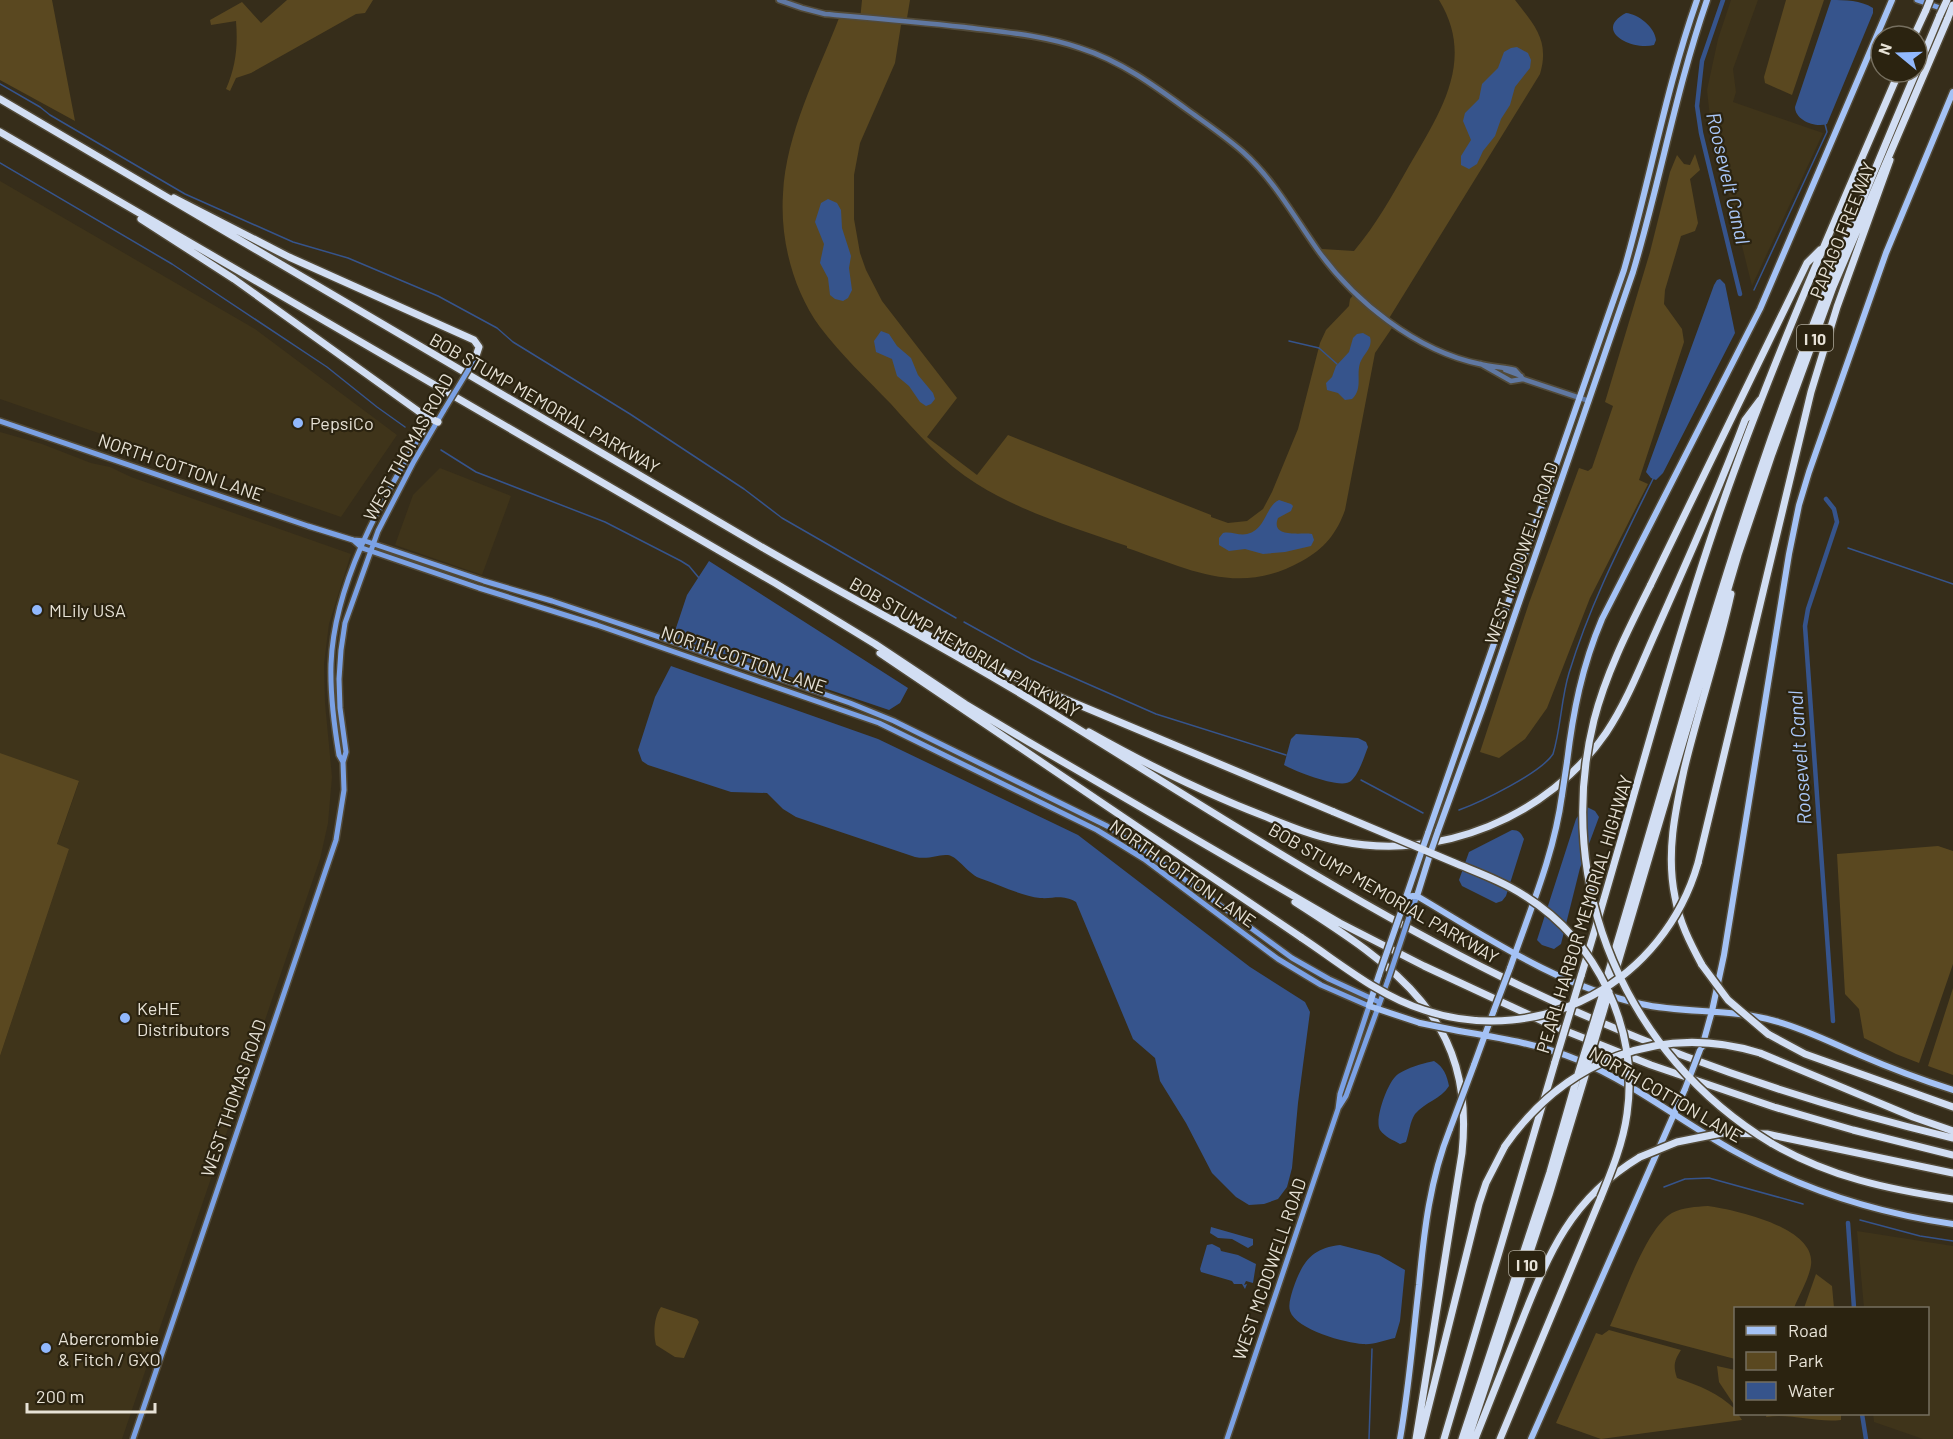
<svg xmlns="http://www.w3.org/2000/svg" width="1953" height="1439" font-family="Barlow,sans-serif">
<style>
.built{fill:#3f341a}
.green{fill:#5a4820}
.water{fill:#36548c}
.lines{fill:none;stroke-linecap:round;stroke-linejoin:round}
.stream{stroke:#36548c;stroke-width:1.5}
.canal{stroke:#36548c;stroke-width:4.5}
.tertiary-casing{stroke:#524a38;stroke-width:8}
.secondary-casing{stroke:#524a38;stroke-width:8}
.primary-casing{stroke:#524a38;stroke-width:9}
.motorway-casing{stroke:#524a38;stroke-width:10}
.tertiary{stroke:#6078a2;stroke-width:4.5}
.secondary{stroke:#7ba1e4;stroke-width:5}
.primary{stroke:#a4c2f5;stroke-width:6}
.motorway{stroke:#d2def3;stroke-width:7}
.secondary-bridge-casing{stroke:#524a38;stroke-width:8;stroke-linecap:butt}
.primary-bridge-casing{stroke:#524a38;stroke-width:9;stroke-linecap:butt}
.motorway-bridge-casing{stroke:#524a38;stroke-width:10;stroke-linecap:butt}
.secondary-bridge{stroke:#7ba1e4;stroke-width:5}
.primary-bridge{stroke:#a4c2f5;stroke-width:6}
.motorway-bridge{stroke:#d2def3;stroke-width:7}
.poi-dot{fill:#91b8fd;stroke:#2b2310;stroke-width:2}
.labels{text-anchor:middle;dominant-baseline:central;stroke-width:4.5;stroke-linejoin:round;paint-order:stroke}
.shield{fill:#2b2310;stroke:#afa99b;stroke-width:1.5}
.shield-label{font-size:16px;font-weight:bold;fill:#e7e2d6}
.street-label{font-size:18px;fill:#e7e2d6;stroke:#2b2310}
.poi-label{font-size:18px;fill:#e7e2d6;stroke:#2b2310;text-anchor:start}
.water-label{font-size:20px;font-style:italic;fill:#a9c6f7;stroke:#2b2310}
</style>
<rect width="100%" height="100%" fill="#362d1a"/>
<!-- built -->
<path class="built" d="M1731,0H1758L1733,69L1736,92L1733,102L1823,133L1752,286L1710,118L1707,90L1718,39Z
M0,181L255,329L397,435L341,517L0,399Z
M0,432L42,444L91,463L110,467L131,477L351,554L329,624L324,664L325,703L332,777L328,823L320,859L122,1439H0V1056L69,849L57,845L79,782L0,753Z
M440,468L511,496L482,575L395,545L413,495Z
M1857,1231L1953,1246V1439H1923L1874,1422L1873,1414H1928V1308H1864Z"/>
<!-- green -->
<path class="green" d="M0,0H52L75,121L0,80Z
M287,0H373L365,13L356,14L251,73L236,78L230,91L226,89C236,66 238,46 236,21L211,25L210,20L242,2L261,23Z
M862,0H910L907,18L901,25L895,63L860,143L854,175V219L860,253L866,270L882,301L957,398L927,437L977,475L1008,435L1211,515V517L1228,523L1247,521L1263,509L1272,492L1298,429L1320,343L1326,330L1349,306L1350,299L1355,293L1319,251L1322,249L1354,251C1376,225 1392,196 1409,166C1440,113 1476,60 1439,0H1515C1534,25 1550,40 1540,74L1388,320L1394,325L1375,353L1345,510C1337,533 1324,549 1302,561C1238,597 1190,569 1127,548V546C1077,529 1022,512 977,484C943,463 917,433 891,404C867,379 841,355 820,327C793,290 780,240 783,194C786,133 817,75 839,18L860,20Z
M1786,0H1824L1792,95L1765,83L1764,77Z
M1695,154L1700,170L1690,179L1698,223L1695,231L1681,236L1665,290L1664,304L1682,329L1684,342L1639,480L1648,484L1590,598L1547,708L1525,739L1499,758L1480,752L1529,603L1579,468L1588,471L1592,468L1613,406L1605,402L1650,252L1670,172L1677,155L1684,164L1690,165Z
M0,753L79,781L57,844L69,849L0,1056Z
M1938,846L1953,851V964L1919,1063L1896,1054L1864,1038L1859,1009L1845,994L1837,854Z
M1953,988V1075L1928,1066Z
M1708,1206C1735,1210 1816,1227 1811,1265C1809,1279 1799,1295 1794,1308H1736L1735,1359L1610,1326C1623,1298 1646,1228 1672,1213C1684,1207 1695,1207 1708,1206Z
M1816,1274L1832,1286L1834,1308H1804Z
M661,1307L697,1319L699,1322L684,1358L675,1357L656,1345C653,1333 654,1317 661,1307Z
M1609,1330L1681,1350C1674,1361 1673,1366 1677,1378C1700,1386 1718,1393 1735,1409L1736,1414H1738L1742,1420L1601,1439L1556,1423L1596,1333L1602,1335Z
M1717,1366L1735,1370V1406L1719,1382Z
M1767,1414H1841V1420C1816,1423 1791,1413 1766,1417Z"/>
<!-- water -->
<path class="water" d="M1831,0C1846,0 1860,0 1873,8V13L1827,124C1815,128 1795,120 1795,107Z
M1626,13C1638,14 1655,27 1656,40L1654,45C1633,51 1592,31 1626,13Z
M1517,47L1528,53L1531,60L1530,68L1515,87L1510,105L1501,119L1495,136L1483,151L1477,164L1469,169L1461,165V156L1471,140L1463,121L1465,113L1479,99L1482,84L1498,68L1504,52L1511,48Z
M828,199L837,203L841,210L842,228L851,256L849,268L852,290L848,298L843,301L835,299L830,295L828,278L820,263L824,244L815,222L821,203Z
M1720,279L1725,284L1735,333L1663,473L1656,480L1651,478L1646,472L1714,285L1717,280Z
M881,331L889,334L897,346L911,358L918,375L933,393L935,399L931,404L926,406L920,402L909,386L897,376L892,359L876,352L874,341Z
M1363,333L1370,337C1373,348 1364,353 1360,363C1356,376 1363,389 1352,399L1345,400L1338,393L1327,390L1326,383L1332,377L1336,366L1349,352L1353,338L1357,334Z
M1279,500L1291,504L1293,506L1291,511L1278,518C1270,539 1301,532 1312,534L1314,540L1311,546L1285,552L1263,554L1245,549L1229,551L1219,545V538L1223,533C1231,531 1239,536 1247,534C1266,530 1266,505 1279,500Z
M709,561L908,688L900,703L889,710L673,637L687,595Z
M671,666L878,739L1078,835L1250,967L1305,1002L1310,1012L1298,1103L1292,1168L1287,1187L1278,1199L1264,1204L1249,1205L1236,1197L1212,1173L1186,1123L1160,1081L1155,1058L1133,1039L1076,902C1061,894 1055,899 1040,898C1022,896 999,885 982,879C968,875 959,857 948,855C937,854 930,860 915,857L796,817L783,809L767,793L731,792L648,765L642,761L638,750L655,697Z
M1296,734L1358,738L1366,742L1368,747C1364,757 1359,774 1351,781C1341,790 1295,771 1284,765L1291,739Z
M1587,807L1595,811L1599,817L1580,868L1561,944L1554,949L1542,945L1537,940L1576,819L1582,810Z
M1512,830C1519,830 1521,833 1524,839L1506,896L1502,901L1496,903L1462,886L1459,880L1469,852Z
M1434,1061C1444,1067 1447,1076 1449,1086C1441,1099 1425,1102 1415,1114C1410,1121 1409,1134 1406,1142L1400,1144C1393,1140 1385,1137 1380,1130C1374,1120 1387,1085 1395,1077C1402,1069 1424,1063 1434,1061Z
M1211,1227L1253,1239V1245L1248,1248L1232,1239L1218,1238L1210,1233Z
M1212,1244L1220,1248L1221,1251L1238,1255L1256,1264L1253,1283L1246,1281L1244,1285L1247,1284L1245,1289L1242,1284H1234L1232,1281L1201,1272L1200,1269L1207,1245Z
M1340,1245L1379,1255L1405,1270L1400,1321L1395,1338C1385,1340 1373,1345 1363,1344C1346,1343 1296,1330 1290,1311C1288,1304 1291,1296 1293,1289C1302,1263 1311,1248 1340,1245Z"/>
<g class="lines">
<!-- stream -->
<path class="stream" d="M0,84L40,107L50,115L185,194L293,242L348,258L438,296L497,328L513,342L630,414L744,489L782,518L956,618
M0,163L172,264L327,367L377,407L405,427
M1754,290L1827,132L1825,124
M1289,341L1319,348L1337,364
M441,450L476,472L605,522L681,561L689,566L699,578
M1848,548L1953,584
M964,622L1031,659L1156,714L1286,755
M1361,780L1423,813
M1459,810C1481,802 1541,773 1553,754C1561,728 1561,699 1569,673C1590,604 1622,542 1654,477
M1664,1187L1685,1179L1709,1178L1803,1204
M1860,1220L1920,1236L1953,1241
M1369,1439L1372,1349"/>
<!-- canal -->
<path class="canal" d="M1723,0L1702,61L1697,106L1701,133L1740,294
M1826,499L1834,509L1837,522L1808,609L1805,626L1833,1021
M1848,1223L1854,1308
M1862,1414L1866,1439"/>
<defs>
<path id="tertiary" d="M779,0L802,8L825,14C871,18 918,22 964,27C1003,32 1042,35 1080,48C1121,61 1155,86 1189,111C1207,124 1226,137 1243,152C1274,180 1293,215 1317,249C1354,301 1416,351 1480,364C1492,367 1504,367 1515,370L1523,379
M1481,364L1511,381L1523,379L1589,401
M1505,370L1521,376"/>
<path id="secondary" d="M1917,0L1946,10
M0,421L308,526L353,540L365,541L484,581L552,601L656,636L850,703L894,721L1107,826L1154,857L1292,958L1329,979L1379,1002
M353,540L362,548L479,588L597,625L879,723L1097,830L1144,859L1278,959L1321,985L1369,1006L1340,1094L1338,1109L1227,1439
M343,762L339,755C334,725 330,695 331,664C334,582 382,501 422,432
M1410,914L1417,896
M1339,1107L1346,1096L1388,980
M133,1439L336,840L344,790L343,762L346,752L340,708L339,679L341,650L345,623L378,531L413,463L444,410"/>
<path id="primary" d="M1567,762C1573,712 1582,666 1602,619L1760,309L1892,0
M1438,831L1483,707L1633,272C1660,182 1676,89 1707,0
M1428,833L1624,270C1650,180 1666,88 1697,0
M1417,896L1431,851
M1405,900L1421,853
M1404,902L1412,896H1417C1488,938 1558,986 1641,1004C1685,1014 1731,1008 1775,1021C1805,1029 1832,1043 1860,1055C1890,1068 1922,1080 1953,1090
M1510,968C1530,910 1554,855 1562,795
M1379,975L1369,1006L1420,1023
M1459,1031C1500,1038 1539,1044 1578,1060C1633,1083 1682,1122 1734,1151C1801,1189 1877,1213 1953,1224
M1702,1047L1712,1011L1724,955L1789,554L1799,505L1809,472L1886,253L1953,92
M1474,1065L1494,1010
M1400,1439C1409,1388 1413,1336 1419,1285C1424,1231 1430,1179 1450,1129
M1531,1439L1685,1089"/>
<path id="motorway" d="M1914,36L1926,10
M1917,70L1940,15
M0,99C254,247 506,398 760,546C853,600 949,649 1041,706C1192,799 1343,898 1502,977C1646,1048 1798,1101 1953,1138
M0,132L775,583L875,644L965,704L1027,741L1340,923L1424,966L1551,1025L1651,1065L1774,1107L1853,1130L1953,1155
M174,198L289,257L474,340L479,347L475,359
M141,219L234,279L425,416L438,422
M422,432L426,422L425,416
M1650,586L1807,263L1820,250
M894,619L1034,686L1334,812
M880,653L1302,938
M1089,732C1146,764 1204,793 1264,816C1289,826 1313,836 1339,841C1440,862 1548,817 1606,733C1626,703 1639,670 1653,638C1685,566 1717,494 1745,420L1760,400
M1698,863L1811,392L1837,307L1890,160
M1295,902C1395,966 1476,1019 1462,1153L1416,1439
M1702,965C1690,943 1679,921 1675,897C1666,854 1675,812 1684,770C1698,711 1718,653 1731,594
M1581,976C1628,823 1667,666 1719,514C1771,364 1836,218 1899,72
M1612,983L1738,555L1772,454L1833,287L1948,18
M1604,987C1656,815 1703,641 1760,471C1806,335 1860,203 1916,72
M1768,1034L1805,1054L1953,1107
M1760,1053L1913,1117L1953,1131
M1722,1133L1767,1134L1953,1173
M1771,1143C1830,1177 1886,1189 1953,1199
M1421,1437L1479,1204L1486,1183L1505,1146
M1444,1439L1555,1062
M1462,1439L1550,1172L1578,1074
M1468,1439L1549,1195L1585,1076
M1475,1439C1489,1403 1503,1368 1517,1333C1547,1258 1567,1201 1640,1157
M1500,1439L1601,1197"/>
</defs>
<!-- tertiary casing -->
<use href="#tertiary" class="tertiary-casing"/>
<!-- secondary casing -->
<use href="#secondary" class="secondary-casing"/>
<!-- primary casing -->
<use href="#primary" class="primary-casing"/>
<!-- motorway casing -->
<use href="#motorway" class="motorway-casing"/>
<!-- tertiary -->
<use href="#tertiary" class="tertiary"/>
<!-- secondary -->
<use href="#secondary" class="secondary"/>
<!-- primary -->
<use href="#primary" class="primary"/>
<!-- motorway -->
<use href="#motorway" class="motorway"/>
<defs>
<path id="secondary-bridge" d="M444,410L475,359
M1388,980L1410,914"/>
<path id="primary-bridge" d="M1562,795L1567,762
M1431,851L1438,831
M1421,853L1428,833
M1379,975L1402,909
M1494,1010L1510,968
M1420,1023L1459,1031
M1685,1089L1700,1050
M1450,1129L1474,1065"/>
<path id="motorway-bridge" d="M1926,10L1930,0
M1940,15L1947,0
M1948,18L1953,5
M1650,586C1628,630 1606,673 1594,720C1553,886 1626,1055 1771,1143
M1334,812C1374,829 1415,846 1455,863C1479,873 1504,882 1525,896C1598,942 1639,1029 1627,1114C1623,1143 1612,1170 1601,1197
M1302,938C1341,964 1379,996 1424,1010C1542,1049 1664,981 1698,863
M1702,965L1728,1000L1768,1034
M1555,1062L1581,976
M1586,1070L1609,992
M1578,1074L1604,990
M1505,1146C1564,1062 1659,1022 1760,1053
M1640,1157L1677,1142L1722,1133"/>
</defs>
<!-- secondary-bridge casing -->
<use href="#secondary-bridge" class="secondary-bridge-casing"/>
<!-- primary-bridge casing -->
<use href="#primary-bridge" class="primary-bridge-casing"/>
<!-- motorway-bridge casing -->
<use href="#motorway-bridge" class="motorway-bridge-casing"/>
<!-- secondary-bridge -->
<use href="#secondary-bridge" class="secondary-bridge"/>
<!-- primary-bridge -->
<use href="#primary-bridge" class="primary-bridge"/>
<!-- motorway-bridge -->
<use href="#motorway-bridge" class="motorway-bridge"/>
</g>
<!-- markers -->
<g class="poi-dot">
<circle cx="298" cy="423" r="6"/>
<circle cx="37" cy="610" r="6"/>
<circle cx="125" cy="1018" r="6"/>
<circle cx="46" cy="1348" r="6"/>
</g>
<g class="labels">
<!-- shield labels -->
<g class="shield">
<rect x="1797" y="325" width="36" height="26" rx="4.5"/>
<rect x="1509" y="1251" width="36" height="26" rx="4.5"/>
</g>
<g class="shield-label">
<text x="1815" y="338">I 10</text>
<text x="1527" y="1264">I 10</text>
</g>
<!-- street labels -->
<g class="street-label">
<text transform="translate(1842 230) rotate(-68)">PAPAGO FREEWAY</text>
<text transform="translate(545 403) rotate(30)">BOB STUMP MEMORIAL PARKWAY</text>
<text transform="translate(408 447) rotate(-61)">WEST THOMAS ROAD</text>
<text transform="translate(181 467) rotate(19)">NORTH COTTON LANE</text>
<text transform="translate(1521 553) rotate(-71)">WEST MCDOWELL ROAD</text>
<text transform="translate(965 647) rotate(30)">BOB STUMP MEMORIAL PARKWAY</text>
<text transform="translate(744 659) rotate(19)">NORTH COTTON LANE</text>
<text transform="translate(1183 873) rotate(35)">NORTH COTTON LANE</text>
<text transform="translate(1384 893) rotate(30)">BOB STUMP MEMORIAL PARKWAY</text>
<text transform="translate(1584 914) rotate(-73)">PEARL HARBOR MEMORIAL HIGHWAY</text>
<text transform="translate(1666 1094) rotate(30)">NORTH COTTON LANE</text>
<text transform="translate(233 1098) rotate(-71)">WEST THOMAS ROAD</text>
<text transform="translate(1269 1269) rotate(-71)">WEST MCDOWELL ROAD</text>
</g>
<!-- poi labels -->
<g class="poi-label">
<text x="310" y="423">PepsiCo</text>
<text x="49" y="610">MLily USA</text>
<text x="137" y="1008">KeHE<tspan x="137" dy="21">Distributors</tspan></text>
<text x="58" y="1338">Abercrombie<tspan x="58" dy="21">&amp; Fitch / GXO</tspan></text>
</g>
<!-- water labels -->
<g class="water-label">
<text transform="translate(1729 178) rotate(77)">Roosevelt Canal</text>
<text transform="translate(1799 758) rotate(-94)">Roosevelt Canal</text>
</g>
</g>
<!-- legend -->
<rect x="1734" y="1307" width="195" height="108" fill="#2b2310" stroke="#766f5f" stroke-width="1.5"/>
<rect x="1746" y="1326" width="30" height="9" fill="#a4c2f5" stroke="#766f5f" stroke-width="1.5"/>
<text x="1788" y="1337" font-size="18" fill="#e7e2d6">Road</text>
<rect x="1746" y="1352" width="30" height="18" fill="#5a4820" stroke="#766f5f" stroke-width="1.5"/>
<text x="1788" y="1367" font-size="18" fill="#e7e2d6">Park</text>
<rect x="1746" y="1382" width="30" height="18" fill="#36548c" stroke="#766f5f" stroke-width="1.5"/>
<text x="1788" y="1397" font-size="18" fill="#e7e2d6">Water</text>
<!-- north arrow -->
<g transform="translate(1899 54) rotate(289)"><circle r="28" fill="#2b2310" stroke="#766f5f" stroke-width="1.5"/>
<path d="M0-4.5L10 22L0 15L-10 22Z" fill="#91b8fd"/>
<text y="-9" font-size="16" font-weight="bold" text-anchor="middle" fill="#e7e2d6">N</text>
</g>
<!-- scale -->
<path d="M27 1403v9h128v-9" fill="none" stroke="#e7e2d6" stroke-width="3"/>
<text x="36" y="1403" font-size="18" fill="#e7e2d6" stroke="#2b2310" stroke-width="4.5" paint-order="stroke">200 m</text>
</svg>
